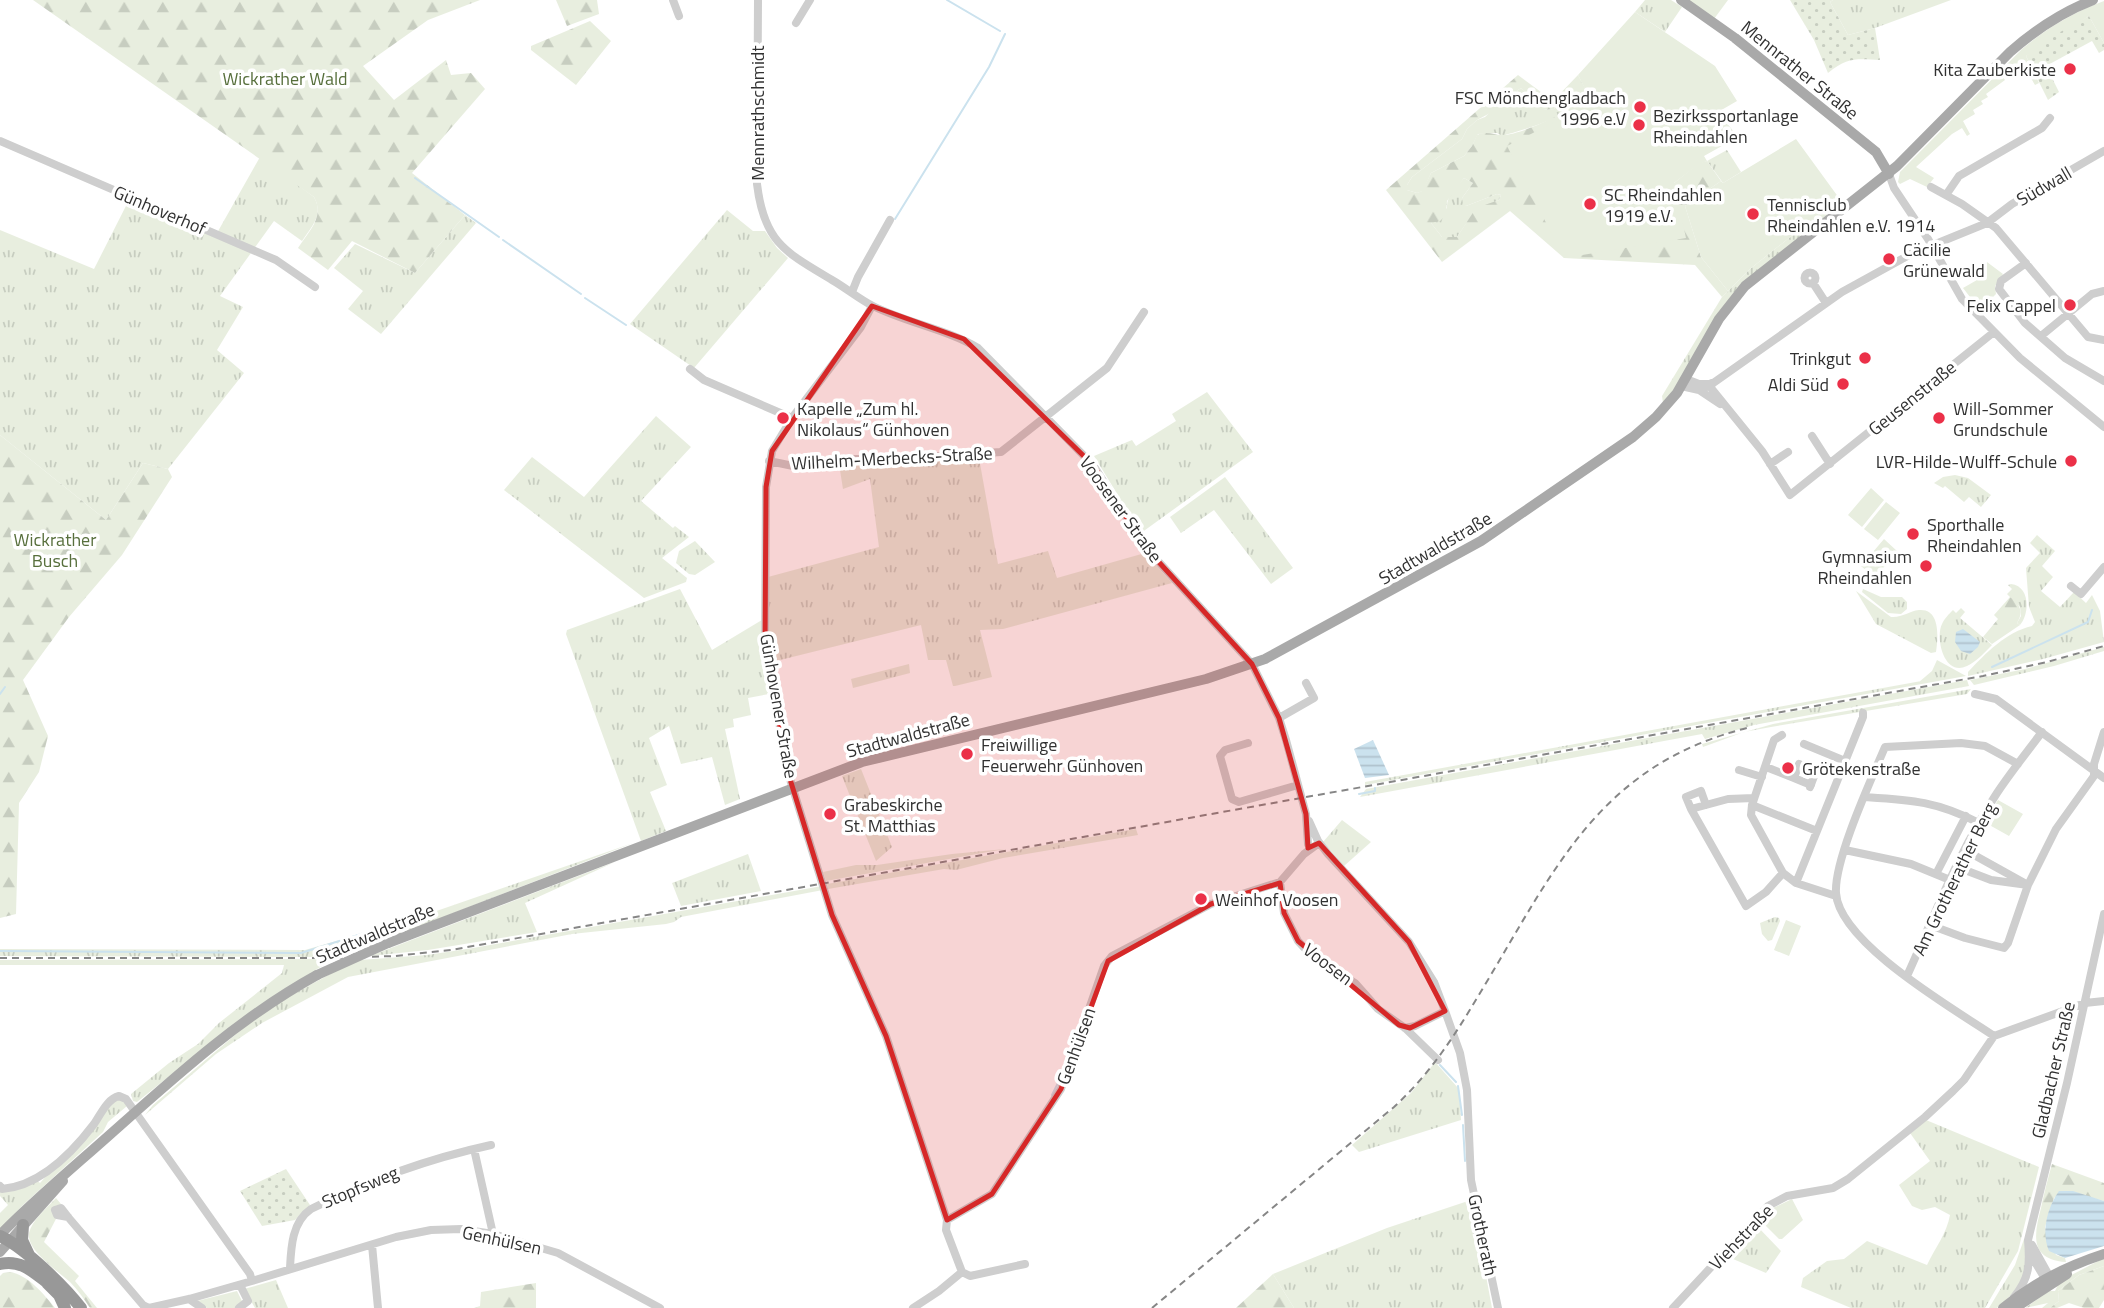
<svg xmlns="http://www.w3.org/2000/svg" width="2104" height="1308" font-family="'Titillium Web',sans-serif">
<style>
.grass{fill:url(#grass-tufts)}
.forest{fill:url(#forest-firs);fill-rule:evenodd}
.park{fill:#e8eedf}
.garden{fill:url(#garden-dots)}
.water{fill:url(#water-rules)}
.lines{fill:none;stroke-linecap:round;stroke-linejoin:round}
.stream{stroke:#cbe2ee;stroke-width:2}
.minor{stroke:#cecece;stroke-width:8}
.major{stroke:#a9a9a9;stroke-width:10}
.highway{stroke:#989898;stroke-width:12}
.rail{stroke:#868686;stroke-width:2;stroke-dasharray:7 5;stroke-linecap:butt}
.major-bridge{stroke:#a9a9a9;stroke-width:10}
.marked{fill:#d62828;fill-opacity:0.2;stroke:#d62828;stroke-width:5;stroke-linejoin:round}
.poi-dot{fill:#eb3048;stroke:#fff;stroke-width:2.5}
.labels{text-anchor:middle;dominant-baseline:central;stroke-width:7;stroke-linejoin:round;paint-order:stroke}
.poi-label{font-size:18px;fill:#313131;stroke:#fff;text-anchor:start}
.street-label{font-size:18px;fill:#313131;stroke:#fff}
.park-label{font-size:18px;fill:#576f3c;stroke:#fff}
</style>
<defs>
<pattern id="grass-tufts" width="24" height="20" patternUnits="userSpaceOnUse" patternTransform="scale(1.75)"><rect width="24" height="20" fill="#e8eedf"/><path d="M3 7l-1-3M5 7V3M7 7l1-3M15 17l-1-3M17 17v-4M19 17l1-3" fill="none" stroke="#c7cdc0"/></pattern>
<pattern id="forest-firs" width="22" height="20" patternUnits="userSpaceOnUse" patternTransform="scale(1.75)"><rect width="22" height="20" fill="#e8eedf"/><path d="M5 1l3.5 6h-7zM16 11l3.5 6h-7z" fill="#c7cdc0"/></pattern>
<pattern id="garden-dots" width="8" height="8" patternUnits="userSpaceOnUse" patternTransform="scale(1.75)"><rect width="8" height="8" fill="#e8eedf"/><path d="M2 2h.1M6 6h.1" fill="none" stroke="#c7cdc0" stroke-width="1.8" stroke-linecap="round"/></pattern>
<pattern id="water-rules" width="6" height="5" patternUnits="userSpaceOnUse" patternTransform="scale(1.75)"><rect width="6" height="5" fill="#cbe2ee"/><path d="M0 2.5h6" fill="none" stroke="#afc2cd"/></pattern>
</defs>
<rect width="100%" height="100%" fill="#fff"/>
<!-- grass -->
<path class="grass" d="M1645,0H1671L1682,7L1665,32L1635,12Z
M1685,0H1728L1714,19Z
M1833,0H1951L1875,28L1848,35L1830,2Z
M1521,88L1544,110L1554,109L1577,89L1584,96C1571,117 1526,129 1502,136L1497,133L1478,134L1472,146L1464,156L1431,173L1423,191L1417,193L1407,190V185L1412,177L1462,139L1467,129L1477,120L1485,117L1503,100Z
M1727,150L1741,172L1723,183L1707,161Z
M260,157L314,197C324,215 312,226 302,241L274,221L220,296L243,307L217,350L244,373L168,469L143,463L106,520L0,435V230L94,269L130,198L217,233Z
M1464,178L1473,183L1462,198L1466,206L1497,194L1501,195L1499,200L1474,212L1457,237H1442L1431,223L1447,208C1446,196 1457,186 1464,178Z
M1839,198L1841,205L1743,283L1670,397L1663,403L1662,396L1722,297L1750,269Z
M727,210L753,231H765L777,248L788,258L694,368L630,324Z
M465,215L476,223L381,334L348,309L363,291L334,268L355,244L415,273Z
M1207,392L1253,452L1141,533L1094,456L1132,440L1136,446L1176,421L1172,414Z
M656,416L691,447L641,501L673,528L675,526L689,537L662,558L687,578L686,582L644,598L504,490L532,457L584,497Z
M979,458L998,564L1048,551L1057,578L1145,553L1172,583L1003,629L980,630L992,677L955,686H953L946,660H928L921,625L764,664L769,694L748,698L751,715L733,719L734,727L725,729L740,799L725,805L712,757L681,764L669,726L649,738L667,785L650,792L666,831L641,841L566,634L567,630L680,589L712,650L767,617L768,577L879,547L870,479L843,489L839,464L894,463Z
M1955,475L1968,478L1991,495L1981,507L1969,497L1964,502L1945,486L1943,488L1934,483L1943,477Z
M1225,477L1293,568L1271,584L1214,510L1181,533L1170,517Z
M2037,535L2055,551L2042,566L2053,577L2041,591L2060,607L2074,592L2086,603L2092,595L2100,611L2104,642L2043,659L1968,676V672C1986,653 2006,632 2032,626L2035,622L2029,607L2026,568L2040,553L2030,543Z
M695,541L715,562L695,575L689,574L676,563L679,551Z
M2011,584C2030,586 2030,613 2020,625L2017,623L2021,616L2020,607L2007,594L2012,589L2008,585Z
M1863,589L1881,597H1902L1907,602V609L1901,614L1888,613L1862,592Z
M1856,591L1891,617C1902,618 1909,611 1919,610C1941,608 1938,639 1936,652L1931,653L1876,624Z
M1961,608L1965,612L1960,618L1992,645C1985,652 1976,662 1967,666C1944,677 1935,638 1942,624C1944,619 1949,614 1953,610L1956,613Z
M2104,647V651L2054,666L1974,685L1970,680L2025,669Z
M1937,660L1966,676L1365,785V782L1949,676L1919,682L1932,671Z
M909,664L910,673L853,688L851,679Z
M1967,680L1969,686L1754,725L1705,739L1702,734L1360,797L1366,789Z
M1971,689L1967,694L1771,727L1744,732L1703,747L1702,744L1773,724Z
M861,769L892,847L876,861L842,776Z
M1342,820L1371,842L1344,866L1323,842Z
M1136,829L1138,835L1003,858L956,870L944,869L828,889L827,884Z
M633,843L341,957L0,956V949L305,950L422,916Z
M1005,849L826,881L823,872L856,865H877L952,854Z
M748,854L761,891L681,906L672,883Z
M615,862L525,903L537,932L428,950L370,956Z
M822,886L823,890L681,917L674,922L666,924L572,934L348,977L262,1023L216,1054L145,1115L153,1105L249,1023L288,997L343,967L360,960L427,955L473,948Z
M1775,917L1779,918L1780,921L1772,940L1768,941L1762,934L1760,923Z
M335,959L317,969L227,1030L137,1102L133,1101L131,1094L169,1063L198,1044L219,1023L282,973L284,965H0V960Z
M1435,1062L1459,1089L1461,1120L1359,1152L1352,1145L1411,1093Z
M114,1100H123L127,1106L108,1122L103,1132L22,1206L0,1230V1213L8,1205L0,1196V1191L37,1180L40,1183Z
M1926,1120L2039,1167L2018,1251L1985,1308H1851L1801,1287L1803,1278L1827,1261L1844,1259L1867,1241L1927,1265C1935,1248 1947,1233 1950,1215L1935,1207L1922,1210L1912,1206L1899,1185L1930,1161L1910,1133Z
M1468,1201L1481,1249L1492,1308H1294L1273,1274L1387,1228Z
M1756,1225L1781,1251L1766,1273L1726,1256Z
M2024,1239L2025,1240C2026,1278 2027,1282 1997,1308H1989L2015,1265Z
M2104,1258V1266L2079,1275L2058,1291L2059,1301L2050,1308H2042L2048,1303L2025,1308L2049,1291H2055L2060,1281Z
M276,1280L288,1308H255L244,1289Z
M237,1291L242,1301L235,1308H207L197,1301Z"/>
<!-- forest -->
<path class="forest" d="M33,0H480L428,20L363,66L394,100L446,60L451,75L471,73L485,89L412,173L465,215L415,273L352,241L328,270L298,248C309,231 325,217 314,197Z
M556,0H597L599,14L567,26Z
M590,21L611,41L576,85L531,50V46Z
M1518,75L1553,101L1578,75L1593,103L1674,183L1699,163L1707,161L1721,181L1685,206L1701,257L1728,291L1722,297L1695,265L1564,258L1510,211L1442,262L1386,190ZM1521,88L1543,110L1554,109L1577,90L1584,96C1576,110 1522,134 1504,135C1495,136 1488,130 1477,135L1472,146L1464,156L1431,173L1422,191L1417,193L1407,190V185L1412,177L1462,139L1467,129L1477,120L1494,111L1503,100ZM1464,178L1473,183L1462,198L1463,204L1466,206L1497,194L1501,195L1499,200L1476,208L1457,237H1442L1431,223L1440,221L1446,215L1447,201Z
M0,435L106,520L143,463L168,469L172,477L122,555L69,617L23,680L48,736L39,772L19,803L16,914L0,918Z
M2010,597C2020,604 2024,612 2017,623L2020,625L1992,644L1983,637L1998,619L1994,615Z
M2052,1164L2104,1183V1201L2065,1191L2054,1198L2045,1227L2056,1255L2065,1258L2066,1262C2029,1259 2034,1235 2041,1208C2044,1193 2048,1178 2052,1164Z
M56,1198L61,1204L55,1208L57,1217L44,1242L79,1276L75,1281L97,1308H90C84,1299 78,1290 70,1282C59,1272 26,1250 29,1233C32,1220 47,1208 56,1198Z
M2104,1266V1300L2099,1308H2084L2069,1303L2057,1308H2050L2059,1301L2058,1291L2079,1275Z
M10,1272C28,1275 44,1294 55,1308H0V1276L3,1273Z
M1273,1274L1294,1308H1236L1237,1307Z
M536,1283V1308H474L480,1306L481,1292Z"/>
<!-- park -->
<path class="park" d="M2104,1V43L2089,16L2026,56L2039,83L2035,85L2022,63L2003,77L2005,80L1986,94L1988,97L1981,101L1983,104L1973,110L1975,114L1963,121L1970,134L1967,136L1962,128L1952,134L1916,167L1934,178L1927,187L1910,179L1900,184L1898,182L1900,172L2022,49C2047,28 2074,12 2104,1Z
M1635,12L1715,66L1737,101L1718,112L1738,137L1704,156L1707,161L1699,164L1674,183L1686,238L1564,258L1507,146L1592,103L1578,75Z
M1796,139L1839,198L1750,269L1728,291L1701,257L1685,206L1721,181L1723,183Z
M1987,262L2003,274L1995,286L1996,294L1980,310L1963,288L1977,280Z
M1871,488L1884,500L1862,527L1848,515Z
M1886,502L1900,513L1878,540L1864,529Z
M1884,539L1897,551L1875,578L1861,566Z
M1998,800L2023,814L2009,836L1984,822Z
M1786,920L1801,926L1789,956L1774,950Z
M1792,1199L1803,1220L1782,1239H1779L1760,1220L1771,1209Z"/>
<!-- garden -->
<path class="garden" d="M1790,0H1833L1830,2L1848,35L1875,28L1880,60C1856,59 1848,57 1828,73L1814,40Z
M2089,16L2104,43V50L2099,53L2092,41L2046,66L2059,92L2048,100L2026,56L2044,41Z
M286,1169L310,1205L295,1220L262,1226L240,1191Z"/>
<!-- water -->
<path class="water" d="M1963,629L1980,642L1978,647L1970,654L1961,651L1955,642L1956,632Z
M1373,740L1389,775L1365,778L1354,749Z
M2059,1191H2073L2104,1201V1246L2065,1258L2049,1251C2041,1232 2047,1208 2059,1191Z"/>
<g class="lines">
<!-- stream -->
<path class="stream" d="M947,0L1000,31
M415,178L499,237
M895,219L989,67L1005,34
M503,240L581,294
M585,298L626,325
M1992,667L2088,622L2092,610
M0,694L5,687
M1359,794L1375,791V788
M352,937L383,927
M0,951L301,953L346,939
M1440,1065L1456,1082
M1458,1086L1462,1115
M1052,1095L1059,1081
M1463,1125L1465,1161
M1469,1202L1477,1234"/>
<!-- minor -->
<path class="minor" d="M673,0L679,16
M758,0L757,184C764,242 785,252 832,280C846,288 859,299 873,306C907,323 946,329 978,348L1093,465L1146,548L1252,664L1279,718L1286,740L1306,814L1308,844
M796,23L810,0
M0,141L276,260L315,287
M1889,174L1894,188L1928,239L1962,299L2020,358L2104,427
M1931,187L1962,204L1996,228L2088,337L2104,340
M1946,195L1959,176L2042,128L2050,118
M2026,263L2001,281L1999,289L2025,323L2065,358L2104,381
M1804.5 278a5.5 5.5 0 1 1 11 0a5.5 5.5 0 1 1-11 0Z
M1813,283L1826,303
M852,292L858,277L890,220
M872,306L861,327L792,418L772,451L766,487L765,646L789,776L832,915L886,1036L947,1220L946,1230L962,1272L970,1276L1025,1264
M2041,336L2092,294L2104,291
M690,369L704,380L792,418
M1686,379L1699,384H1709
M1712,383L1711,388L1762,451L1790,495L1994,332
M1681,386L1699,390L1720,404
M1699,390L1709,386L1842,292L1911,254L1987,223L2012,204L2104,151
M1812,436L1830,464
M769,461L798,467L849,459H893L1001,452L1107,368L1144,312
M1770,464L1788,452
M2071,586L2081,594L2104,567
M1975,694L1996,699L2104,778
M1279,718L1314,698L1306,683
M1782,735L1774,740L1752,805L1751,815L1783,873L1796,883L1836,896
M1248,743L1225,750L1220,756L1232,799L1239,802L1298,785
M1804,744L1845,761
M1766,767L1794,778
M1739,770L1762,777
M1810,787L1816,771L1799,764L1794,778L1811,785
M1864,797C1911,800 1936,801 1979,823
M1754,798L1728,799L1691,809L1746,906L1766,892L1783,873
M1752,805L1817,831
M1691,809L1686,797L1701,791L1706,805
M1309,821L1318,841L1328,854L1409,942L1434,982L1445,1011L1460,1053L1467,1090L1471,1180L1498,1308
M1845,850L1911,864L1950,880
M1965,850L2028,885
M1957,867L1991,880L2028,885
M1936,874L1966,816
M1280,882L1284,913L1298,941L1310,954L1355,983L1378,1009L1405,1028L1438,1060
M1796,883L1863,717V713
M1930,925L1965,938L2004,948L2008,943L2028,885L2056,829L2094,776V764L2104,732
M1907,976C1935,914 1960,849 1997,793C2011,772 2027,752 2042,732
M1405,1028L1415,1026L1445,1011
M1994,1036C1954,1009 1839,943 1836,893C1834,860 1871,780 1885,747L1961,743L1985,746L2018,764
M474,1149L493,1234
M0,1186L2,1189C40,1186 72,1153 94,1124C101,1114 107,1099 119,1096L126,1099L250,1274L252,1281L396,1237L431,1230L461,1229L493,1234L558,1253L660,1308
M68,1217L57,1215L55,1210L61,1208L68,1217L143,1305L149,1308L189,1299L252,1281
M947,1220L992,1194L1061,1089L1104,966L1112,956L1211,904L1280,882L1304,854L1319,843
M372,1245L378,1308
M2032,1245L2051,1279
M2032,1257L2047,1282
M290,1268C291,1247 292,1222 311,1209C369,1180 427,1159 491,1145
M2014,1297C2030,1278 2030,1263 2028,1240L2067,1083L2104,914
M189,1299L202,1308
M239,1308L248,1301L240,1285
M913,1308L939,1291L962,1272
M1673,1308L1768,1206L1787,1196L1833,1188L1848,1179L1925,1117L1953,1091L1964,1080L1994,1036L2085,1003L2104,1001"/>
<!-- major -->
<path class="major" d="M1681,0L1735,38L1876,152L1889,174
M388,943L862,762L1206,679L1265,659L1481,541L1633,437L1656,417L1677,393L1719,319L1745,286L1897,166L2010,52C2035,30 2062,12 2093,0
M0,1235C36,1198 75,1166 114,1131C178,1074 241,1017 317,975
M0,1252L63,1181
M2003,1308C2033,1283 2067,1266 2104,1254
M2015,1308L2067,1274"/>
<!-- highway -->
<path class="highway" d="M23,1225L22,1240L29,1255
M0,1236C25,1248 64,1286 81,1308
M0,1264C21,1259 33,1272 49,1284
M47,1283L59,1295L65,1308"/>
<!-- rail -->
<path class="rail" d="M0,958H333L395,956L451,950L1983,676L2047,662L2104,646
M1152,1308L1394,1107C1432,1072 1457,1032 1483,988C1556,867 1601,763 1751,727"/>
<!-- major-bridge -->
<path class="major-bridge" d="M317,975L388,943"/>
</g>
<!-- marked area -->
<path class="marked" d="M872,306L964,339L1093,465L1146,548L1252,664L1279,718L1306,814L1308,848L1319,843L1409,942L1445,1011L1410,1028L1399,1025L1298,941L1284,913L1280,883L1211,904L1108,961L1061,1089L992,1194L947,1220L886,1036L832,915L789,776L765,646L766,487L772,451Z"/>
<!-- markers -->
<g class="poi-dot">
<circle cx="2070" cy="69" r="7"/>
<circle cx="1640" cy="107" r="7"/>
<circle cx="1639" cy="125" r="7"/>
<circle cx="1590" cy="204" r="7"/>
<circle cx="1753" cy="214" r="7"/>
<circle cx="1889" cy="259" r="7"/>
<circle cx="2070" cy="305" r="7"/>
<circle cx="1865" cy="358" r="7"/>
<circle cx="1843" cy="384" r="7"/>
<circle cx="783" cy="418" r="7"/>
<circle cx="1939" cy="418" r="7"/>
<circle cx="2071" cy="461" r="7"/>
<circle cx="1913" cy="534" r="7"/>
<circle cx="1926" cy="566" r="7"/>
<circle cx="967" cy="754" r="7"/>
<circle cx="1788" cy="768" r="7"/>
<circle cx="830" cy="814" r="7"/>
<circle cx="1201" cy="899" r="7"/>
</g>
<g class="labels">
<!-- poi labels -->
<g class="poi-label">
<text x="2056" y="69" text-anchor="end">Kita Zauberkiste</text>
<text x="1626" y="97" text-anchor="end">FSC Mönchengladbach<tspan x="1626" dy="21">1996 e.V</tspan></text>
<text x="1653" y="115">Bezirkssportanlage<tspan x="1653" dy="21">Rheindahlen</tspan></text>
<text x="1604" y="194">SC Rheindahlen<tspan x="1604" dy="21">1919 e.V.</tspan></text>
<text x="1767" y="204">Tennisclub<tspan x="1767" dy="21">Rheindahlen e.V. 1914</tspan></text>
<text x="1903" y="249">Cäcilie<tspan x="1903" dy="21">Grünewald</tspan></text>
<text x="2056" y="305" text-anchor="end">Felix Cappel</text>
<text x="1851" y="358" text-anchor="end">Trinkgut</text>
<text x="1829" y="384" text-anchor="end">Aldi Süd</text>
<text x="797" y="408">Kapelle „Zum hl.<tspan x="797" dy="21">Nikolaus“ Günhoven</tspan></text>
<text x="1953" y="408">Will-Sommer<tspan x="1953" dy="21">Grundschule</tspan></text>
<text x="2057" y="461" text-anchor="end">LVR-Hilde-Wulff-Schule</text>
<text x="1927" y="524">Sporthalle<tspan x="1927" dy="21">Rheindahlen</tspan></text>
<text x="1912" y="556" text-anchor="end">Gymnasium<tspan x="1912" dy="21">Rheindahlen</tspan></text>
<text x="981" y="744">Freiwillige<tspan x="981" dy="21">Feuerwehr Günhoven</tspan></text>
<text x="1802" y="768">Grötekenstraße</text>
<text x="844" y="804">Grabeskirche<tspan x="844" dy="21">St. Matthias</tspan></text>
<text x="1215" y="899">Weinhof Voosen</text>
</g>
<!-- street labels -->
<g class="street-label">
<text transform="translate(1800 70) rotate(39)">Mennrather Straße</text>
<text transform="translate(757 113) rotate(-90)">Mennrathschmidt</text>
<text transform="translate(2044 186) rotate(-30)">Südwall</text>
<text transform="translate(160 210) rotate(23)">Günhoverhof</text>
<text transform="translate(1912 398) rotate(-39)">Geusenstraße</text>
<text transform="translate(892 458) rotate(-3)">Wilhelm-Merbecks-Straße</text>
<text transform="translate(1121 509) rotate(54)">Voosener Straße</text>
<text transform="translate(1435 548) rotate(-30)">Stadtwaldstraße</text>
<text transform="translate(779 706) rotate(80)">Günhovener Straße</text>
<text transform="translate(908 735) rotate(-15)">Stadtwaldstraße</text>
<text transform="translate(1954 879) rotate(-64)">Am Grotherather Berg</text>
<text transform="translate(375 933) rotate(-23)">Stadtwaldstraße</text>
<text transform="translate(1328 964) rotate(37)">Voosen</text>
<text transform="translate(1076 1046) rotate(-70)">Genhülsen</text>
<text transform="translate(2053 1070) rotate(-77)">Gladbacher Straße</text>
<text transform="translate(360 1187) rotate(-23)">Stopfsweg</text>
<text transform="translate(1483 1235) rotate(78)">Grotherath</text>
<text transform="translate(1741 1237) rotate(-46)">Viehstraße</text>
<text transform="translate(502 1240) rotate(12)">Genhülsen</text>
</g>
<!-- park labels -->
<g class="park-label">
<text x="285" y="78">Wickrather Wald</text>
<text x="55" y="539">Wickrather<tspan x="55" dy="21">Busch</tspan></text>
</g>
</g>
</svg>
